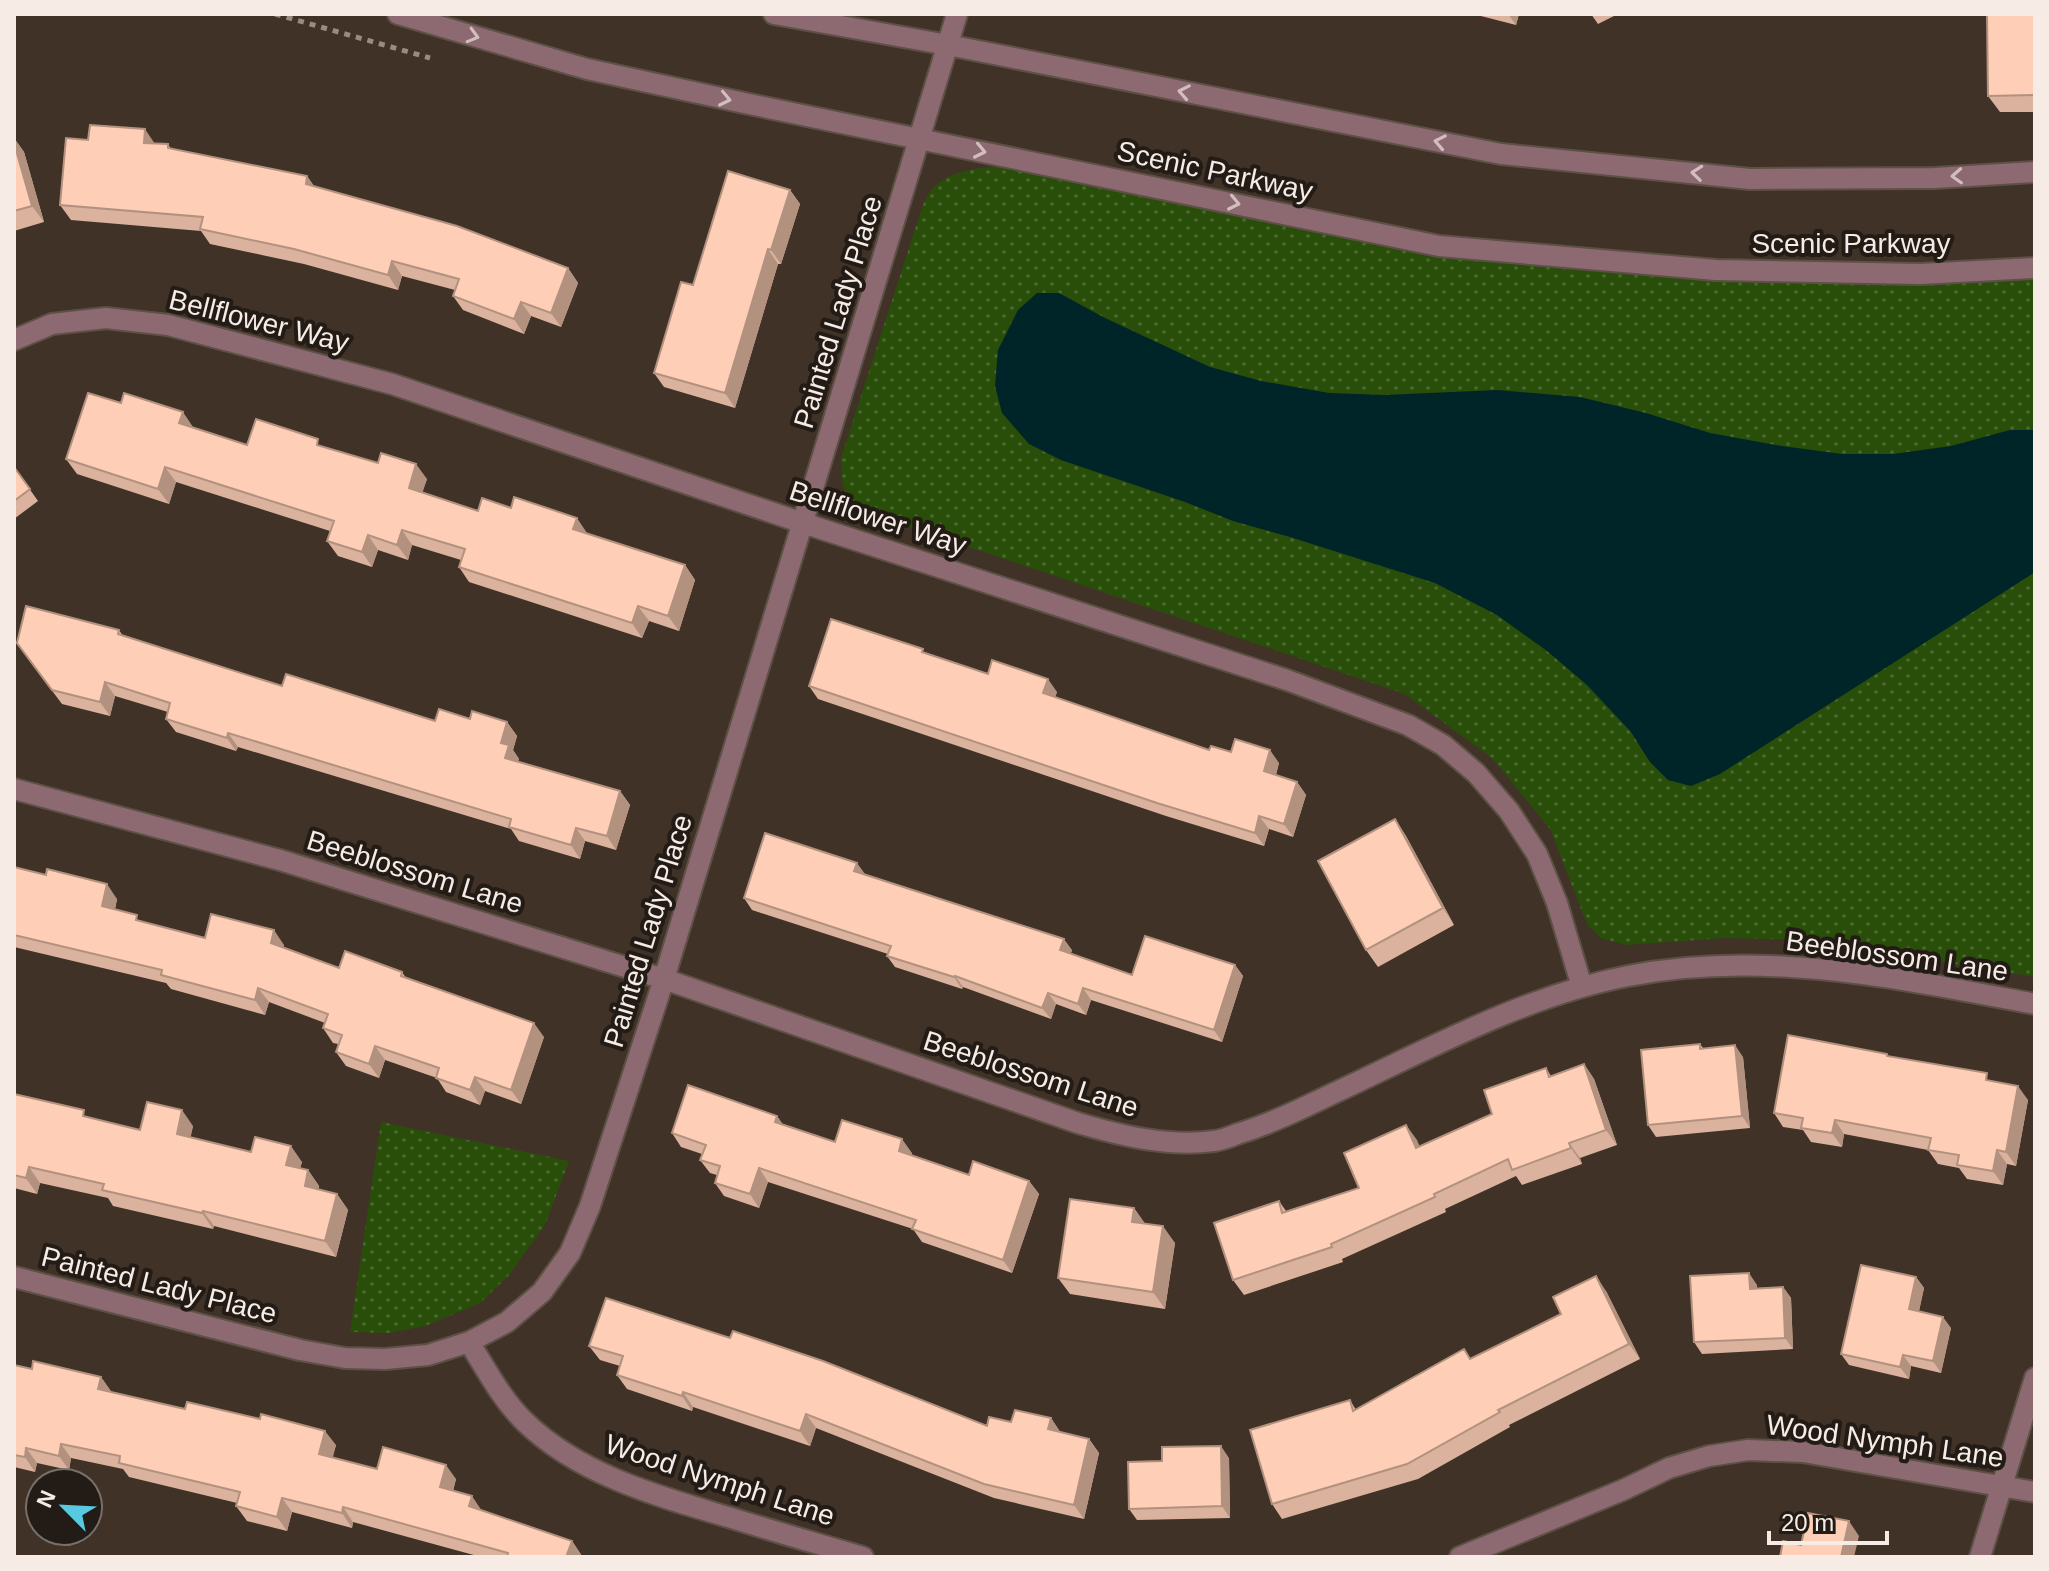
<svg xmlns="http://www.w3.org/2000/svg" width="2049" height="1571" font-family="Helvetica,sans-serif">
<style>
.park{fill:url(#park-dots)}
.water{fill:#002528}
.lines{fill:none;stroke-linecap:round;stroke-linejoin:round}
.minor-casing{stroke:#5d5045;stroke-width:24}
.path{stroke:#978b82;stroke-width:5;stroke-dasharray:6 6;stroke-linecap:butt}
.minor{stroke:#8d6972;stroke-width:20}
.wall{fill:#dab29d}
.shaded-wall{fill:#b2917f}
.building{fill:#fecfb6;stroke:#b2917f;stroke-width:2}
.oneway{stroke:#d1bebd}
.labels{text-anchor:middle;dominant-baseline:central;stroke-width:8;stroke-linejoin:round;paint-order:stroke}
.street-label{font-size:28px;fill:#f6ece5;stroke:#221b16}
</style>
<defs>
<pattern id="park-dots" width="8" height="8" patternUnits="userSpaceOnUse" patternTransform="scale(2)"><rect width="8" height="8" fill="#294e09"/><path d="M2 2h.1M6 6h.1" fill="none" stroke="#49682d" stroke-width="1.8" stroke-linecap="round"/></pattern>
</defs>
<rect width="100%" height="100%" fill="#403227"/>
<!-- park -->
<path class="park" d="M1007,166L1508,259L2035,276V977L1807,940L1724,938L1626,945L1600,938L1587,924L1550,829L1492,758L1405,694L865,512C841,494 842,487 841,458L920,214C922,208 924,201 928,195C943,170 980,167 1007,166Z
M381,1122L569,1161L545,1225L508,1276L480,1303L425,1326L388,1333L350,1332Z"/>
<!-- water -->
<path class="water" d="M1037,293H1059L1105,318L1210,367L1261,381L1329,393L1384,395L1498,390L1580,397L1646,413L1710,433L1782,446L1842,454H1893L1951,446L2010,430H2035V572L1720,774L1691,786L1668,780L1650,762L1631,732L1587,685L1547,651L1497,615L1435,583L1290,537L1233,521L1185,502L1061,460L1029,444L1002,413L995,386L998,350L1018,310Z"/>
<g class="lines">
<defs>
<path id="minor" d="M398,14L587,69L749,104L1439,246L1716,270L1920,274L2035,268
M774,14L948,45L1501,154L1750,179L1935,178L2035,172
M14,340L52,324L106,318L168,325L392,384L803,523L1287,680L1408,725L1443,745L1476,773L1509,811L1537,854L1557,903L1582,987
M14,789L280,860L664,979L1078,1123C1122,1136 1168,1147 1214,1141C1222,1140 1230,1137 1237,1134C1270,1124 1301,1109 1332,1094C1427,1050 1524,996 1628,976C1764,949 1902,979 2035,1004
M14,1277L300,1350L345,1358L385,1359L428,1355L469,1342L507,1322L542,1292L570,1253L590,1206L664,979L957,14
M469,1342C486,1369 502,1400 525,1422C580,1475 657,1496 728,1517C773,1531 818,1544 863,1557
M1460,1557L1623,1490L1669,1468L1709,1456L1748,1450L1803,1452L2035,1492
M1980,1557L2035,1378"/>
</defs>
<!-- minor casing -->
<use href="#minor" class="minor-casing"/>
<!-- path -->
<path class="path" d="M275,14L430,58"/>
<!-- minor -->
<use href="#minor" class="minor"/>
</g>
<!-- wall -->
<path class="wall" d="M1473,14H1519L1516,25Z
M1591,14H1618L1598,24Z
M2035,14V112H2000L1988,96Z
M14,138L24,152L44,222L14,231Z
M155,143L168,144L171,149L307,176L314,186L568,268L578,283L561,327L531,316L524,334L463,310L453,296L455,290L402,276L398,290L304,264L210,244L201,231L71,220L60,205Z
M790,190L800,204L781,264H778L735,408L664,387L654,373L693,285Z
M193,427L247,445L324,447L427,479L422,492L478,511L587,533L685,565L695,580L679,631L649,621L642,638L469,582L459,567L461,560L412,545L408,560L378,550L372,567L338,556L327,541L330,531L176,482L169,504L77,474L66,459Z
M14,467L38,501L14,519Z
M119,630L123,636L282,686L435,721L470,719L507,722L517,736L513,750L519,759L518,761L620,791L630,805L616,850L585,841L580,859L519,841L511,829L238,747L236,751L176,732L166,719L168,712L115,696L110,716L62,704L26,656Z
M925,653L988,674L1057,692L1055,697L1209,750L1231,752L1279,763L1276,775L1297,782L1306,795L1293,837L1269,829L1264,846L1166,816L818,699L809,686Z
M1395,819L1406,836L1454,925L1378,967L1366,950Z
M14,867L117,899L115,910L141,921L205,938L284,945L283,948L339,968L402,972L406,978L544,1037L521,1104L485,1091L480,1105L446,1092L437,1078L385,1060L379,1078L346,1066L336,1052L338,1044L333,1043L323,1028L325,1023L269,1002L265,1015L171,989L166,983L14,947Z
M744,898L1072,950L1071,953L1132,975L1235,965L1243,976L1222,1042L1091,1000L1086,1015L1056,1004L1051,1019L963,987L962,989L895,967L887,956L888,954L752,910Z
M1700,1044L1703,1048L1743,1057L1750,1128L1656,1137L1648,1125Z
M1889,1056L1992,1081L2028,1100L2016,1166L2007,1164L2003,1185L1967,1179L1959,1168L1938,1164L1928,1150L1844,1134L1842,1147L1811,1142L1803,1130L1783,1127L1774,1113Z
M1584,1064L1594,1079L1617,1145L1580,1158L1582,1164L1522,1185L1516,1176L1445,1209L1446,1212L1342,1259L1343,1262L1244,1295L1233,1280L1279,1201L1286,1211L1359,1188L1406,1125L1419,1146L1492,1114L1546,1068L1551,1076Z
M14,1094L89,1118L140,1130L193,1126L190,1138L251,1152L302,1162L300,1168L308,1170L319,1186L318,1190L337,1194L348,1210L336,1257L214,1226L213,1229L113,1206L108,1198L40,1183L37,1194L14,1188Z
M777,1116L783,1125L835,1142L912,1153L911,1155L969,1175L1029,1181L1039,1194L1012,1273L922,1242L913,1229L768,1182L759,1208L724,1196L715,1183L717,1175L710,1173L700,1160L702,1154L681,1147L672,1133Z
M1134,1208L1145,1224L1175,1243L1165,1309L1070,1294L1058,1278Z
M1916,1277L1924,1288L1919,1311L1951,1328L1941,1373L1911,1366L1909,1379L1849,1365L1841,1354Z
M1757,1285V1288L1783,1287L1791,1298L1793,1349L1702,1354L1694,1342Z
M1606,1291L1640,1359L1509,1425L1510,1427L1418,1479L1282,1519L1272,1504L1350,1400L1356,1410L1471,1359Z
M589,1346L987,1426L1011,1422L1051,1418L1060,1432L1089,1439L1099,1453L1084,1519L994,1498L816,1428L810,1446L693,1407L692,1411L627,1389L617,1375L620,1366L600,1360Z
M14,1365L32,1369L101,1377L111,1392L336,1445L332,1458L377,1469L456,1479L453,1491L481,1510L572,1541L582,1556V1557H481L353,1522L352,1528L292,1512L287,1531L247,1521L236,1506L237,1503L129,1477L123,1469L71,1458L69,1470L37,1463L35,1472L14,1467Z
M1229,1458L1230,1518L1137,1520L1129,1509L1162,1461Z"/>
<!-- shaded-wall -->
<path class="shaded-wall" d="M1508,14H1519L1516,25Z
M145,129L155,144L144,143Z
M14,138L24,152L44,222L32,206L14,143Z
M307,176L317,191L306,184Z
M790,190L800,204L781,264L771,250Z
M768,249L778,264L735,408L725,393Z
M392,261L402,276L398,290L388,275Z
M568,268L578,283L561,327L551,313Z
M521,302L531,316L524,334L514,319Z
M183,412L193,427L190,438L179,423Z
M416,464L427,479L419,503L409,488Z
M165,467L176,482L169,504L158,489Z
M577,518L587,533L573,529Z
M402,530L412,545L408,560L397,545Z
M368,535L378,550L372,567L362,552Z
M685,565L695,580L679,631L668,616Z
M638,606L649,621L642,638L632,623Z
M1048,679L1057,692L1052,706L1043,693Z
M105,682L115,696L110,716L100,702Z
M507,722L517,736L513,750L519,759L515,771L505,758L501,743Z
M228,733L238,747L236,751L227,738Z
M1270,750L1279,763L1273,784L1264,771Z
M1297,782L1306,795L1293,837L1284,824Z
M620,791L630,805L616,850L607,836Z
M1259,816L1269,829L1264,846L1255,833Z
M1395,819L1406,836L1454,925L1443,908Z
M576,828L585,841L580,859L571,845Z
M857,863L865,874L854,871Z
M107,884L117,899L112,921L102,906Z
M274,930L284,945L281,957L271,943Z
M1064,939L1072,950L1068,961L1060,950Z
M1235,965L1243,976L1222,1042L1214,1030Z
M955,976L963,987L962,989L954,977Z
M258,988L269,1002L265,1015L255,1000Z
M1083,988L1091,1000L1086,1015L1078,1004Z
M1048,993L1056,1004L1051,1019L1042,1008Z
M534,1023L544,1037L521,1104L511,1090Z
M1735,1045L1743,1057L1750,1128L1742,1116Z
M375,1046L385,1060L379,1078L369,1064Z
M1584,1064L1594,1079L1617,1145L1606,1130Z
M475,1077L485,1091L480,1105L470,1090Z
M2018,1086L2028,1100L2016,1166L2006,1152Z
M182,1110L193,1126L188,1150L177,1134Z
M777,1116L786,1129L775,1122Z
M1835,1120L1844,1134L1842,1147L1832,1133Z
M1406,1125L1417,1140L1427,1163L1416,1148Z
M902,1139L912,1153L908,1164L899,1151Z
M1569,1143L1580,1158L1582,1164L1571,1148Z
M291,1146L302,1162L297,1180L286,1165Z
M1997,1150L2007,1164L2003,1185L1993,1171Z
M29,1167L40,1183L37,1194L26,1178Z
M759,1168L768,1182L759,1208L750,1194Z
M308,1170L319,1186L316,1202L305,1186Z
M1029,1181L1039,1194L1012,1273L1003,1260Z
M337,1194L348,1210L336,1257L325,1241Z
M1134,1208L1146,1225L1132,1222Z
M203,1211L214,1226L213,1229L202,1213Z
M1163,1226L1175,1243L1165,1309L1153,1292Z
M1749,1273L1757,1285L1758,1300L1750,1289Z
M1596,1276L1606,1291L1640,1359L1629,1344Z
M1916,1277L1924,1288L1917,1320L1909,1309Z
M1783,1287L1791,1298L1793,1349L1785,1338Z
M1943,1317L1951,1328L1941,1373L1933,1361Z
M1903,1355L1911,1366L1909,1379L1900,1367Z
M101,1377L111,1391L108,1404L98,1389Z
M683,1392L693,1407L692,1411L682,1396Z
M806,1414L816,1428L810,1446L800,1431Z
M1051,1418L1061,1433L1048,1429Z
M325,1431L336,1445L330,1469L319,1454Z
M1089,1439L1099,1453L1084,1519L1074,1505Z
M61,1444L71,1458L69,1470L59,1456Z
M1221,1446L1229,1458L1230,1518L1222,1506Z
M26,1448L37,1463L35,1472L25,1457Z
M446,1465L456,1479L450,1502L440,1487Z
M472,1496L482,1511L469,1506Z
M282,1498L292,1512L287,1531L277,1517Z
M343,1507L353,1522L352,1528L342,1513Z
M1849,1521L1859,1536L1854,1557H1841Z
M572,1541L582,1556V1557H566Z"/>
<!-- building -->
<path class="building" d="M1987,14H2035V95L1988,96Z
M90,125L145,129L144,143L168,144V148L307,176L306,184L457,226L568,268L551,313L521,302L514,319L453,296L459,279L392,261L388,275L294,249L200,229L203,217L60,205L66,138L88,140Z
M14,143L32,206L14,211Z
M728,171L790,190L771,250L768,249L725,393L654,373L681,282L693,285Z
M88,393L121,403L124,393L183,412L179,423L247,445L256,419L318,439L317,445L378,463L381,453L416,464L409,488L478,511L482,498L511,508L514,497L577,518L573,529L685,565L668,616L638,606L632,623L459,567L465,549L402,530L397,545L368,535L362,552L327,541L334,521L165,467L158,489L66,459Z
M14,467L30,489L14,501Z
M26,606L119,630L118,634L282,686L286,674L435,721L439,709L470,719L472,711L507,722L501,743L509,745L505,758L620,791L607,836L576,828L571,845L509,827L511,819L228,733L227,738L166,719L170,703L105,682L100,702L52,690L17,643Z
M831,619L923,649L922,652L988,674L992,660L1048,679L1043,693L1209,750L1211,746L1231,752L1235,739L1270,750L1264,771L1297,782L1284,824L1259,816L1255,833L1157,803L809,686Z
M1395,819L1443,908L1366,950L1318,861Z
M765,833L857,863L854,871L1064,939L1060,950L1132,975L1145,936L1235,965L1214,1030L1083,988L1078,1004L1048,993L1042,1008L955,976L954,977L887,956L891,946L744,898Z
M14,867L46,875L47,869L107,884L102,906L137,915L136,920L205,938L211,914L274,930L271,943L339,968L345,951L402,972L401,976L534,1023L511,1090L475,1077L470,1090L436,1078L439,1068L375,1046L369,1064L336,1052L342,1035L323,1028L328,1014L258,988L255,1000L161,975L162,970L14,935Z
M1788,1035L1887,1054V1056L1987,1073L1986,1080L2018,1086L2006,1152L1997,1150L1993,1171L1957,1165L1959,1155L1928,1150L1931,1138L1835,1120L1832,1133L1801,1128L1803,1118L1774,1113Z
M1700,1044V1049L1735,1045L1742,1116L1648,1125L1641,1050Z
M1584,1064L1606,1130L1569,1143L1571,1148L1512,1170L1508,1159L1434,1194L1435,1197L1331,1244L1332,1247L1233,1280L1214,1223L1279,1201L1282,1213L1359,1188L1344,1153L1406,1125L1416,1148L1492,1114L1484,1090L1546,1068L1549,1077Z
M688,1085L777,1116L775,1122L835,1142L842,1120L902,1139L899,1151L969,1175L973,1161L1029,1181L1003,1260L912,1229L916,1220L759,1168L750,1194L715,1183L720,1166L700,1160L706,1145L672,1133Z
M14,1094L84,1110L83,1116L140,1130L147,1102L182,1110L177,1134L251,1152L255,1137L291,1146L286,1165L308,1170L305,1186L337,1194L325,1241L203,1211L202,1213L102,1190L104,1184L29,1167L26,1178L14,1175Z
M1070,1199L1134,1208L1132,1222L1163,1226L1153,1292L1058,1278Z
M1861,1265L1916,1277L1909,1309L1943,1317L1933,1361L1903,1355L1900,1367L1841,1354Z
M1749,1273L1750,1289L1783,1287L1785,1338L1694,1342L1690,1276Z
M1596,1276L1629,1344L1498,1410L1500,1412L1407,1464L1272,1504L1250,1430L1350,1400L1353,1411L1464,1349L1470,1359L1561,1314L1553,1297Z
M606,1298L730,1338L733,1331L823,1361L987,1426L989,1417L1011,1422L1015,1410L1051,1418L1048,1429L1089,1439L1074,1505L984,1484L806,1414L800,1431L683,1392L682,1396L617,1375L623,1356L589,1346Z
M33,1361L101,1377L98,1389L185,1409L187,1402L260,1419L261,1414L325,1431L319,1454L377,1469L383,1447L446,1465L440,1487L472,1496L469,1506L572,1541L566,1557H507L508,1553L343,1507L342,1513L282,1498L277,1517L236,1506L240,1492L119,1463L120,1456L61,1444L59,1456L26,1448L25,1457L14,1455V1365L32,1369Z
M1221,1446L1222,1506L1129,1509L1128,1462L1162,1461V1447Z
M1808,1513L1849,1521L1841,1557H1780L1783,1541L1801,1545Z"/>
<!-- one-way arrows -->
<defs><path id="oneway-chevron" d="M-2-3.5L2.5 0L-2 3.5" fill="none" stroke-width="1.6" stroke-linecap="round" stroke-linejoin="round" transform="scale(2)"/></defs>
<g class="oneway">
<use href="#oneway-chevron" transform="translate(473 36) rotate(16)"/>
<use href="#oneway-chevron" transform="translate(1184 92) rotate(-169)"/>
<use href="#oneway-chevron" transform="translate(725 99) rotate(12)"/>
<use href="#oneway-chevron" transform="translate(1440 142) rotate(-169)"/>
<use href="#oneway-chevron" transform="translate(980 151) rotate(12)"/>
<use href="#oneway-chevron" transform="translate(1697 173) rotate(-174)"/>
<use href="#oneway-chevron" transform="translate(1957 176) rotate(177)"/>
<use href="#oneway-chevron" transform="translate(1234 203) rotate(12)"/>
</g>
<g class="labels">
<!-- street labels -->
<g class="street-label">
<text transform="translate(1215 171) rotate(12)">Scenic Parkway</text>
<text x="1851" y="243">Scenic Parkway</text>
<text transform="translate(838 312) rotate(-73)">Painted Lady Place</text>
<text transform="translate(259 321) rotate(14)">Bellflower Way</text>
<text transform="translate(878 518) rotate(18)">Bellflower Way</text>
<text transform="translate(415 872) rotate(17)">Beeblossom Lane</text>
<text transform="translate(648 931) rotate(-73)">Painted Lady Place</text>
<text transform="translate(1897 956) rotate(8)">Beeblossom Lane</text>
<text transform="translate(1031 1074) rotate(18)">Beeblossom Lane</text>
<text transform="translate(159 1285) rotate(14)">Painted Lady Place</text>
<text transform="translate(1885 1441) rotate(8)">Wood Nymph Lane</text>
<text transform="translate(720 1480) rotate(18)">Wood Nymph Lane</text>
</g>
</g>
<!-- border -->
<rect width="2049" height="1571" fill="none" stroke="#f6ece5" stroke-width="32"/>
<!-- north arrow -->
<g transform="translate(64 1507) rotate(294)"><circle r="38" fill="#221b16" stroke="#776f69" stroke-width="2"/>
<path d="M0-6L14 30L0 20L-14 30Z" fill="#57c9e1"/>
<text y="-12" font-size="22" font-weight="bold" text-anchor="middle" fill="#f6ece5">N</text>
</g>
<!-- scale -->
<path d="M1769 1531v12h118v-12" fill="none" stroke="#f6ece5" stroke-width="4"/>
<text x="1781" y="1531" font-size="24" fill="#f6ece5" stroke="#221b16" stroke-width="6" paint-order="stroke">20 m</text>
</svg>
